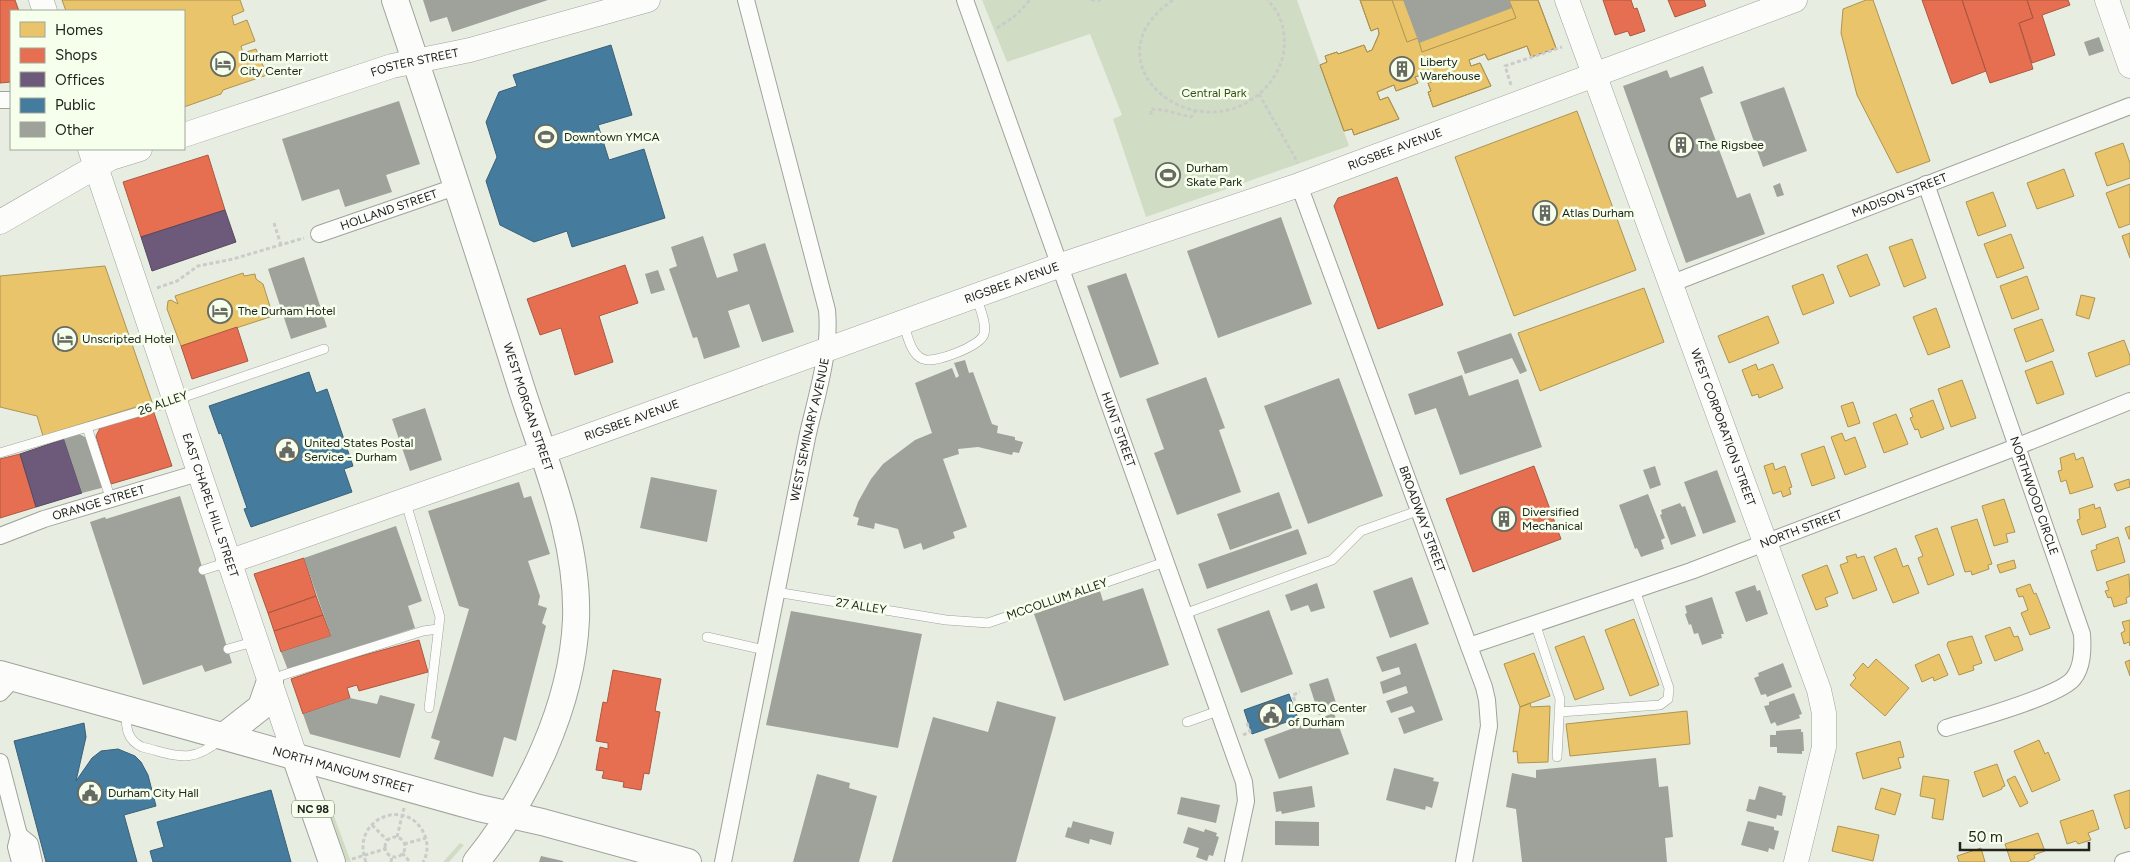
<svg xmlns="http://www.w3.org/2000/svg" width="2130" height="862" font-family="Figtree,sans-serif">
<style>
.green{fill:#d1dcc4}
.homes{fill:#e9c46a;stroke:#ad9453}
.shops{fill:#e76f51;stroke:#ac5841}
.offices{fill:#6d597a;stroke:#56495e}
.public{fill:#457b9d;stroke:#3a6177}
.building{fill:#9ea29a}
.lines{fill:none;stroke-linecap:round;stroke-linejoin:round}
.lane-casing{stroke:#9fa39b;stroke-width:10}
.street-casing{stroke:#9fa39b;stroke-width:18}
.secondary-casing{stroke:#9fa39b;stroke-width:25}
.primary-casing{stroke:#9fa39b;stroke-width:28}
.path{stroke:#cbccc9;stroke-width:3;stroke-dasharray:4 2.5;stroke-linecap:butt}
.lane{stroke:#fcfcfb;stroke-width:9}
.street{stroke:#fcfcfb;stroke-width:16}
.secondary{stroke:#fcfcfb;stroke-width:24}
.primary{stroke:#fcfcfb;stroke-width:26}
.labels{text-anchor:middle;dominant-baseline:central;stroke-width:5;stroke-linejoin:round;paint-order:stroke}
.shield{fill:#f5ffeb;stroke:#61665b;stroke-width:1}
.shield-label{font-size:11px;font-weight:bold;fill:#21241d}
.poi-label{font-size:12px;fill:#21241d;stroke:#f5ffeb;text-anchor:start}
.street-label{font-size:12px;fill:#21241d;stroke:#f5ffeb}
.park-label{font-size:12px;fill:#374d15;stroke:#f5ffeb}
</style>
<rect width="100%" height="100%" fill="#e8ede2"/>
<!-- green -->
<path class="green" d="M982,0H1297L1349,146L1146,217L1113,119L1122,115L1090,34L1007,62Z
M347,783L462,815L461,818L346,786Z
M331,808L351,862H347L328,810Z
M460,843L464,845L449,862H443Z"/>
<!-- homes -->
<path class="homes" d="M62,0H240L244,11L232,16L234,25L247,20L255,41L241,46L243,53L256,49L267,75L223,90L221,94L184,107V11H66Z
M1360,0H1392L1407,42L1418,38L1422,52L1516,18L1509,0H1538L1556,48L1531,57L1527,46L1488,60L1485,54L1469,60L1471,66L1480,63L1491,86L1433,107L1428,92L1431,91L1428,83L1437,80L1434,71L1415,77L1418,83L1396,91L1394,85L1377,92L1380,100L1388,97L1399,119L1354,135L1352,129L1344,131L1320,65L1327,62L1325,56L1337,52L1338,54L1364,45L1367,52L1372,50L1379,34L1378,28L1371,31Z
M1360,0H1538L1556,48L1531,57L1527,46L1488,60L1485,54L1469,60L1471,66L1480,63L1491,86L1433,107L1428,92L1431,91L1428,83L1437,80L1434,71L1415,77L1418,83L1396,91L1394,85L1377,92L1380,100L1388,97L1399,119L1354,135L1352,129L1344,131L1320,65L1327,62L1325,56L1337,52L1338,54L1364,45L1367,52L1372,50L1379,34L1378,28L1371,31Z
M1866,0H1873L1930,161L1897,173L1857,95L1841,33L1843,9Z
M1577,111L1636,270L1514,316L1455,157Z
M2123,143L2130,163V178L2107,186L2095,153Z
M2064,169L2074,196L2037,209L2027,183Z
M2130,184V224L2119,228L2106,193Z
M1993,192L2006,226L1978,236L1966,202Z
M2130,233V258L2122,236Z
M2011,234L2024,268L1997,278L1984,244Z
M1912,239L1926,278L1904,287L1889,247Z
M1867,254L1880,285L1850,297L1837,266Z
M105,266L152,402L43,436L37,416L0,407V276Z
M243,273L244,276L255,274L256,279L263,284L273,316L181,346L167,309L168,301L171,300L178,304L175,296Z
M1823,274L1834,303L1803,315L1792,286Z
M2027,276L2039,309L2012,319L2000,286Z
M1644,288L1664,342L1540,391L1518,333Z
M2081,295L2095,298L2089,319L2076,315Z
M1936,308L1950,347L1928,355L1913,317Z
M1768,316L1779,343L1729,363L1718,336Z
M2042,319L2054,351L2026,362L2014,329Z
M2124,340L2130,356V364L2096,377L2088,353Z
M2052,361L2064,394L2037,404L2025,371Z
M1756,364L1758,370L1773,364L1783,388L1759,398L1758,394L1752,396L1742,370Z
M1962,380L1976,418L1951,427L1938,389Z
M1933,400L1944,429L1921,438L1918,429L1915,430L1910,418L1913,417L1910,409Z
M1853,402L1860,423L1848,427L1841,406Z
M1896,414L1908,444L1884,453L1873,423Z
M1842,433L1845,441L1855,437L1866,467L1845,475L1831,437Z
M1824,446L1835,478L1812,486L1801,454Z
M2074,453L2076,460L2083,457L2093,487L2070,494L2066,480L2061,482L2058,471L2062,470L2060,458Z
M1773,463L1775,470L1785,466L1792,487L1789,488L1791,494L1783,497L1781,491L1773,494L1764,466Z
M2129,479L2130,487L2117,491L2114,484Z
M2004,499L2015,532L2006,534L2008,542L1994,546L1982,506Z
M2094,504L2095,509L2100,507L2106,527L2082,535L2077,520L2080,519L2079,509Z
M1977,519L1992,564L1988,565L1989,569L1972,575L1971,571L1965,572L1951,527Z
M2130,526V539H2129L2125,528Z
M1937,528L1954,575L1928,585L1918,558L1923,556L1915,536Z
M2118,537L2125,562L2097,571L2091,551L2097,549L2096,545Z
M1896,548L1903,567L1908,565L1919,593L1893,603L1874,557Z
M1856,554L1857,558L1864,556L1877,590L1853,599L1840,565L1848,562L1846,557Z
M2014,560L2016,568L2000,573L1997,565Z
M1827,565L1838,593L1825,598L1828,606L1816,610L1802,575Z
M2129,574L2130,596L2126,598L2127,603L2114,607L2111,597L2108,598L2105,591L2109,590L2106,582Z
M2030,584L2034,594L2036,593L2050,628L2030,635L2021,613L2028,610L2023,596L2019,597L2016,589Z
M1634,619L1659,685L1630,696L1605,630Z
M2130,620V646L2129,642L2124,644L2121,633L2125,631L2122,622Z
M2010,627L2014,637L2018,636L2023,650L1995,661L1985,636Z
M1584,636L1604,689L1575,700L1555,647Z
M1972,636L1982,663L1973,666L1974,670L1959,675L1947,645L1948,642Z
M1534,653L1550,696L1520,707L1504,664Z
M1939,654L1948,675L1934,681L1933,677L1922,682L1915,665Z
M1876,659L1909,688L1885,716L1850,685L1856,678L1853,675L1863,663L1868,668Z
M2130,660V676L2125,662Z
M1530,703L1531,707L1550,706L1548,762L1518,763L1517,751L1513,752L1520,707Z
M1687,711L1690,744L1570,756L1566,724Z
M2039,740L2045,754L2048,752L2060,780L2032,792L2014,751Z
M1900,741L1904,757L1898,758L1901,768L1863,779L1856,753Z
M1997,764L2005,786L2002,787V789L1983,797L1974,772Z
M1923,776L1949,780L1943,820L1932,818L1935,799L1920,796Z
M2015,776L2028,803L2020,807L2007,780Z
M1881,788L1901,794L1895,815L1875,809Z
M2130,790V827L2125,829L2114,795Z
M2093,810L2099,829L2088,833L2091,840L2078,844L2076,841L2067,844L2060,821Z
M1838,826L1879,835L1873,861L1832,851Z
M2038,833L2045,851L2034,855L2035,858L2027,862H2011L2005,844Z
M1981,848L1985,862H1959L1957,856Z"/>
<!-- shops -->
<path class="shops" d="M0,0H15L19,11H11V82L0,83Z
M1603,0H1631L1634,9L1637,8L1645,31L1630,36L1628,31L1615,35Z
M1668,0H1704L1706,6L1675,17Z
M1922,0H1962L1986,71L1952,84Z
M1962,0H2027L2033,18L2019,23L2033,69L1990,83Z
M2027,0H2068L2070,5L2042,15L2055,55L2032,63L2019,23L2033,18Z
M208,155L225,210L141,237L123,182Z
M1397,177L1443,305L1378,329L1334,206L1338,198Z
M625,265L638,303L599,316L613,362L575,375L561,328L540,335L527,299Z
M237,327L248,361L192,379L181,346Z
M153,410L172,466L111,484L96,436L101,426Z
M20,454L36,507L0,518V459Z
M1534,466L1561,539L1473,572L1446,499Z
M304,558L316,596L268,613L254,574Z
M316,596L323,615L274,631L268,613Z
M323,615L331,636L281,652L274,631Z
M419,640L428,672L359,691L357,685L347,688L350,698L303,714L291,679L346,660Z
M613,670L661,679L655,711L660,712L649,774L644,773L641,790L623,787L624,782L602,778L604,771L596,770L600,747L608,749V743L596,741L603,702L607,703Z"/>
<!-- offices -->
<path class="offices" d="M225,210L236,242L152,271L141,237Z
M64,439L82,493L36,507L20,454Z"/>
<!-- public -->
<path class="public" d="M611,45L632,115L598,125L609,160L644,149L665,218L572,247L567,231L534,242L500,225L486,181L497,157L486,122L499,92L517,86L513,75Z
M309,372L316,393L327,389L353,466L344,469L352,492L251,527L244,509L247,508L221,433L219,434L209,406Z
M1289,694L1298,718L1252,734L1244,710Z
M84,723L86,737L76,781L92,758L101,751L118,749L135,756L141,762L148,775L156,806L124,815L137,862H46L14,741Z
M271,790L291,862H153L150,851L164,847L157,822Z"/>
<!-- building -->
<path class="building" d="M423,0H548L452,32L447,17L430,22Z
M1403,0H1509L1512,8L1419,43Z
M2099,37L2104,51L2089,56L2084,42Z
M1703,66L1713,93L1700,98L1737,198L1750,193L1765,234L1686,263L1623,86L1667,70L1670,78Z
M1784,87L1807,151L1763,167L1740,102Z
M399,101L420,164L386,175L392,192L345,207L339,189L302,201L282,139Z
M1780,183L1784,195L1777,197L1773,186Z
M1281,217L1312,304L1218,338L1187,251Z
M703,236L717,278L738,271L733,254L765,243L794,332L762,342L749,304L728,311L740,347L704,359L697,337L693,338L669,269L677,266L671,247Z
M304,257L327,327L291,339L268,269Z
M658,270L665,290L651,294L645,274Z
M1126,273L1159,364L1120,378L1087,286Z
M1511,333L1527,371L1520,374L1512,358L1465,374L1457,352Z
M965,360L969,373L973,372L992,424L998,426L997,433L1015,437V440L1023,442L1019,453L1013,452L1012,455L978,447L958,449L959,454L943,459L967,527L953,532L955,538L923,550L921,543L904,549L898,529L875,523L874,529L857,525L859,518L853,516L858,502L871,479L883,464L915,440L932,433L915,383L952,368L956,378L959,376L954,363Z
M1462,375L1469,396L1518,379L1542,447L1460,475L1436,408L1415,415L1408,394Z
M1206,377L1225,428L1219,430L1241,492L1177,515L1154,453L1164,449L1146,399Z
M1339,378L1383,496L1308,524L1264,406Z
M425,408L442,460L410,471L392,419Z
M79,434L89,439L105,487L82,493L64,439Z
M1655,466L1661,485L1650,489L1643,470Z
M1717,470L1736,522L1703,534L1684,482Z
M651,477L717,490L707,542L640,528Z
M519,482L524,498L531,496L550,554L528,561L540,596L538,605L547,608L542,623L546,626L516,741L504,737L493,777L434,759L440,741L431,738L469,609L459,606L428,511Z
M1279,492L1292,528L1230,550L1217,514Z
M1648,494L1665,538L1661,540L1664,549L1641,557L1637,548L1635,549L1619,505Z
M180,496L232,663L205,672L202,665L143,685L90,522L105,517L106,519Z
M1680,503L1682,507L1685,506L1696,536L1671,545L1660,515L1662,514L1661,510Z
M396,526L422,601L408,606L415,628L288,670L281,652L331,636L304,558Z
M1298,529L1307,554L1207,589L1198,564Z
M1412,577L1429,624L1390,638L1373,591Z
M1317,583L1325,608L1311,612L1308,605L1291,611L1285,595Z
M1755,585L1757,591L1760,590L1768,614L1746,622L1735,592Z
M1143,588L1169,665L1064,701L1034,614L1100,591L1103,601Z
M1712,597L1724,634H1721L1722,638L1702,645L1698,633L1694,634L1691,624L1689,625L1685,614L1687,613L1685,606Z
M1269,610L1293,674L1241,693L1217,629Z
M791,611L922,634L898,748L766,725Z
M1416,643L1443,720L1404,734L1398,718L1415,712L1412,706L1391,713L1386,701L1408,693L1406,686L1383,694L1380,682L1401,674L1399,667L1382,672L1376,657Z
M1783,663L1792,687L1767,697L1766,694L1761,695L1754,678L1759,676L1758,673Z
M1328,678L1338,709L1319,715L1309,684Z
M1794,693L1802,714L1799,715L1800,718L1777,726L1775,722L1771,724L1764,706L1769,705V702Z
M380,695L415,704L400,758L310,734L303,714L350,698L377,704Z
M997,701L1056,717L1016,862H892L933,717L988,732Z
M1334,713L1349,754L1279,779L1264,739Z
M1801,729V732H1803L1804,751H1802V754L1777,753V747H1770V735H1776V731Z
M1656,758L1659,787L1668,786L1673,837L1665,838L1667,862H1522L1516,809L1506,807L1512,773L1536,778V770Z
M1394,768L1434,778L1433,781L1439,782L1432,808L1426,806L1425,810L1386,800Z
M817,774L850,783L849,788L877,796L859,862H793Z
M1312,786L1315,807L1282,814L1281,811L1276,812L1273,792Z
M1759,786L1783,793L1782,795L1786,796L1782,816L1777,815L1776,819L1746,811L1749,799L1755,800Z
M1181,797L1220,805L1216,823L1177,814Z
M1073,821L1114,832L1111,845L1090,839L1089,844L1065,837L1068,827L1071,828Z
M1275,821L1319,822V846L1275,845Z
M1748,821L1774,827V830L1779,831L1774,850L1769,848L1768,852L1741,845Z
M1188,827L1204,832L1205,829L1217,833L1216,836L1219,837L1213,856L1209,855L1207,861L1196,857L1199,848L1183,843Z
M541,856L563,861V862H539Z"/>
<g class="lines">
<defs>
<path id="lane" d="M903,322C907,333 910,354 923,359C934,364 981,346 984,334C987,322 979,307 976,296
M87,427L111,500
M0,453L155,407L324,349
M405,500L440,617L429,708
M203,570L228,562
M776,592L946,620L988,623L1165,562
M1184,614L1332,560L1361,531L1420,510
M1535,623L1560,699L1557,757
M707,637L765,650
M228,649L256,641
M272,680L283,675L423,631L438,629
M1559,712L1660,705L1668,699L1669,688L1635,590
M126,713C126,728 127,740 142,747C176,755 190,765 220,740
M1187,722L1218,711"/>
<g id="street">
<path id="s1" d="M965,0L1244,782L1246,801L1233,862"/>
<path d="M0,100H11"/>
<path id="s2" d="M1926,184L2082,634C2083,649 2083,667 2073,679C2057,697 1972,720 1946,728"/>
<path id="s3" d="M1299,185L1484,687L1487,700L1489,726L1464,862"/>
<path id="s4" d="M319,234L458,186"/>
<path id="s5" d="M1670,284L2130,106"/>
<path id="s6" d="M0,536L44,519L198,473"/>
<path id="s7" d="M1469,646L1691,571L2006,451L2130,401"/>
<path d="M0,693L14,678"/>
<path d="M0,762L19,835L16,847L20,862"/>
<path d="M19,835L30,844L34,862"/>
<path id="s8" d="M723,862L807,438C816,397 831,353 827,310L746,0"/>
<path d="M2123,862L2130,860"/>
</g>
<g id="secondary">
<path d="M41,0L45,11"/>
<path id="s9" d="M1567,0L1819,690L1824,713V747L1796,862"/>
<path d="M2107,0L2130,66"/>
<path id="s10" d="M184,135L392,66L470,50L648,0"/>
<path id="s11" d="M90,149L295,756"/>
<path d="M0,222L111,158L140,149"/>
<path id="s12" d="M228,562L563,445L1061,265L1299,185L1795,0"/>
</g>
<g id="primary">
<path id="s13" d="M395,0C438,128 480,256 520,384C544,460 579,539 576,620C572,706 529,796 476,862"/>
<path id="s14" d="M0,674L479,808L542,822L688,862"/>
<path d="M224,736L261,707L270,681"/>
<path d="M295,756L332,862"/>
</g>
</defs>
<!-- lane casing -->
<use href="#lane" class="lane-casing"/>
<!-- street casing -->
<use href="#street" class="street-casing"/>
<!-- secondary casing -->
<use href="#secondary" class="secondary-casing"/>
<!-- primary casing -->
<use href="#primary" class="primary-casing"/>
<!-- path -->
<path class="path" d="M1091,0H1101
M1173,0C1085,60 1191,151 1259,94C1271,84 1279,71 1283,56C1287,36 1283,14 1267,0
M997,28L1015,16L1030,0
M1511,85L1505,66L1562,47
M1259,94L1298,163
M1151,115V109L1163,110L1191,117L1196,110
M274,223L281,245
M157,288L177,281L198,266L233,259L304,238
M1296,712L1298,711L1293,695L1300,692
M1243,735L1250,732L1247,723H1248
M372,825L387,840
M397,837L404,808
M385 847a10 10 0 1 1 20 0a10 10 0 1 1-20 0Z
M404,844L426,838
M402,853L410,862
M352,859L385,849
M366,862C349,818 409,795 425,836C428,844 428,854 423,862
M391,862L392,856"/>
<!-- lane -->
<use href="#lane" class="lane"/>
<!-- street -->
<use href="#street" class="street"/>
<!-- secondary -->
<use href="#secondary" class="secondary"/>
<!-- primary -->
<use href="#primary" class="primary"/>
</g>
<!-- icons -->
<defs>
<symbol id="hotel-ring" viewBox="-11 -11 22 22"><circle r="9.5" fill="#f5ffeb" stroke="#676a62" stroke-width="1.5"/><path d="M-6-4.5h1.5V1H6V5H4.5V3h-9V5H-6ZM-4 0a1.8 1.8 0 1 1 3.6 0ZM.5 0V-2.5h3Q6-2.5 6 0Z" fill="#676a62"/></symbol>
<symbol id="building-ring" viewBox="-11 -11 22 22"><circle r="9.5" fill="#f5ffeb" stroke="#676a62" stroke-width="1.5"/><path d="M-4-6H4V6H1V3H-1V6H-4ZM-2.5-4.3h1.7v1.8h-1.7ZM.8-4.3h1.7v1.8H.8ZM-2.5-1h1.7V.8h-1.7ZM.8-1h1.7V.8H.8Z" fill="#676a62"/></symbol>
<symbol id="stadium-ring" viewBox="-11 -11 22 22"><circle r="9.5" fill="#f5ffeb" stroke="#676a62" stroke-width="1.5"/><path d="M0-5a6.5 5 0 1 0 0 10a6.5 5 0 1 0 0-10ZM-3.5-1.8h7v3.6h-7Z" fill="#676a62"/></symbol>
<symbol id="civic-ring" viewBox="-11 -11 22 22"><circle r="9.5" fill="#f5ffeb" stroke="#676a62" stroke-width="1.5"/><path d="M-.6-6.5H3V-4.5H.6V-3L4-1V1h2V6H-6V1h2V-1L-.6-3ZM-1.2 2.5V6h2.4V2.5Z" fill="#676a62"/></symbol>
</defs>
<g fill-rule="evenodd">
<use href="#hotel-ring" x="209" y="50" width="28" height="28"/>
<use href="#building-ring" x="1388" y="55" width="28" height="28"/>
<use href="#stadium-ring" x="532" y="123" width="28" height="28"/>
<use href="#building-ring" x="1667" y="131" width="28" height="28"/>
<use href="#stadium-ring" x="1154" y="161" width="28" height="28"/>
<use href="#building-ring" x="1531" y="199" width="28" height="28"/>
<use href="#hotel-ring" x="206" y="297" width="28" height="28"/>
<use href="#hotel-ring" x="51" y="325" width="28" height="28"/>
<use href="#civic-ring" x="273" y="436" width="28" height="28"/>
<use href="#building-ring" x="1490" y="505" width="28" height="28"/>
<use href="#civic-ring" x="1257" y="701" width="28" height="28"/>
<use href="#civic-ring" x="76" y="779" width="28" height="28"/>
</g>
<g class="labels">
<!-- shield labels -->
<rect class="shield" x="292" y="800.5" width="42" height="17" rx="4"/>
<g class="shield-label">
<text x="313" y="809">NC 98</text>
</g>
<!-- poi labels -->
<g class="poi-label">
<text x="240" y="57">Durham Marriott<tspan x="240" dy="14">City Center</tspan></text>
<text x="1420" y="62">Liberty<tspan x="1420" dy="14">Warehouse</tspan></text>
<text x="564" y="137">Downtown YMCA</text>
<text x="1698" y="145">The Rigsbee</text>
<text x="1186" y="168">Durham<tspan x="1186" dy="14">Skate Park</tspan></text>
<text x="1562" y="213">Atlas Durham</text>
<text x="238" y="311">The Durham Hotel</text>
<text x="82" y="339">Unscripted Hotel</text>
<text x="304" y="443">United States Postal<tspan x="304" dy="14">Service - Durham</tspan></text>
<text x="1522" y="512">Diversified<tspan x="1522" dy="14">Mechanical</tspan></text>
<text x="1288" y="708">LGBTQ Center<tspan x="1288" dy="14">of Durham</tspan></text>
<text x="108" y="793">Durham City Hall</text>
</g>
<!-- street labels -->
<g class="street-label">
<text stroke="none"><textPath href="#s10" startOffset="242">FOSTER STREET</textPath></text>
<text stroke="none"><textPath href="#s12" startOffset="1238">RIGSBEE AVENUE</textPath></text>
<text stroke="none"><textPath href="#s5" startOffset="246">MADISON STREET</textPath></text>
<text stroke="none"><textPath href="#s4" startOffset="74">HOLLAND STREET</textPath></text>
<text stroke="none"><textPath href="#s12" startOffset="832">RIGSBEE AVENUE</textPath></text>
<text transform="translate(163 403) rotate(-19)">26 ALLEY</text>
<text stroke="none"><textPath href="#s13" startOffset="428">WEST MORGAN STREET</textPath></text>
<text stroke="none"><textPath href="#s12" startOffset="428">RIGSBEE AVENUE</textPath></text>
<text stroke="none"><textPath href="#s9" startOffset="455">WEST CORPORATION STREET</textPath></text>
<text stroke="none"><textPath href="#s8" startOffset="441">WEST SEMINARY AVENUE</textPath></text>
<text stroke="none"><textPath href="#s1" startOffset="456">HUNT STREET</textPath></text>
<text stroke="none"><textPath href="#s2" startOffset="330">NORTHWOOD CIRCLE</textPath></text>
<text stroke="none"><textPath href="#s6" startOffset="104">ORANGE STREET</textPath></text>
<text stroke="none"><textPath href="#s11" startOffset="376">EAST CHAPEL HILL STREET</textPath></text>
<text stroke="none"><textPath href="#s3" startOffset="356">BROADWAY STREET</textPath></text>
<text stroke="none"><textPath href="#s7" startOffset="352">NORTH STREET</textPath></text>
<text transform="translate(1057 599) rotate(-19)">MCCOLLUM ALLEY</text>
<text transform="translate(861 606) rotate(9)">27 ALLEY</text>
<text stroke="none"><textPath href="#s14" startOffset="356">NORTH MANGUM STREET</textPath></text>
</g>
<!-- park labels -->
<g class="park-label">
<text x="1214" y="93">Central Park</text>
</g>
</g>
<!-- legend -->
<rect x="10" y="10" width="175" height="140" fill="#f5ffeb" stroke="#a0a799"/>
<rect x="20" y="22" width="25" height="15" fill="#e9c46a" stroke="#a0a799"/>
<text x="55" y="35" font-size="15" fill="#21241d">Homes</text>
<rect x="20" y="48" width="25" height="15" fill="#e76f51" stroke="#a0a799"/>
<text x="55" y="60" font-size="15" fill="#21241d">Shops</text>
<rect x="20" y="72" width="25" height="15" fill="#6d597a" stroke="#a0a799"/>
<text x="55" y="85" font-size="15" fill="#21241d">Offices</text>
<rect x="20" y="98" width="25" height="15" fill="#457b9d" stroke="#a0a799"/>
<text x="55" y="110" font-size="15" fill="#21241d">Public</text>
<rect x="20" y="122" width="25" height="15" fill="#9ea29a" stroke="#a0a799"/>
<text x="55" y="135" font-size="15" fill="#21241d">Other</text>
<!-- scale -->
<path d="M1960 842v8h129v-8" fill="none" stroke="#21241d" stroke-width="2.5"/>
<text x="1968" y="842" font-size="15" fill="#21241d" stroke="#f5ffeb" stroke-width="4" paint-order="stroke">50 m</text>
</svg>
